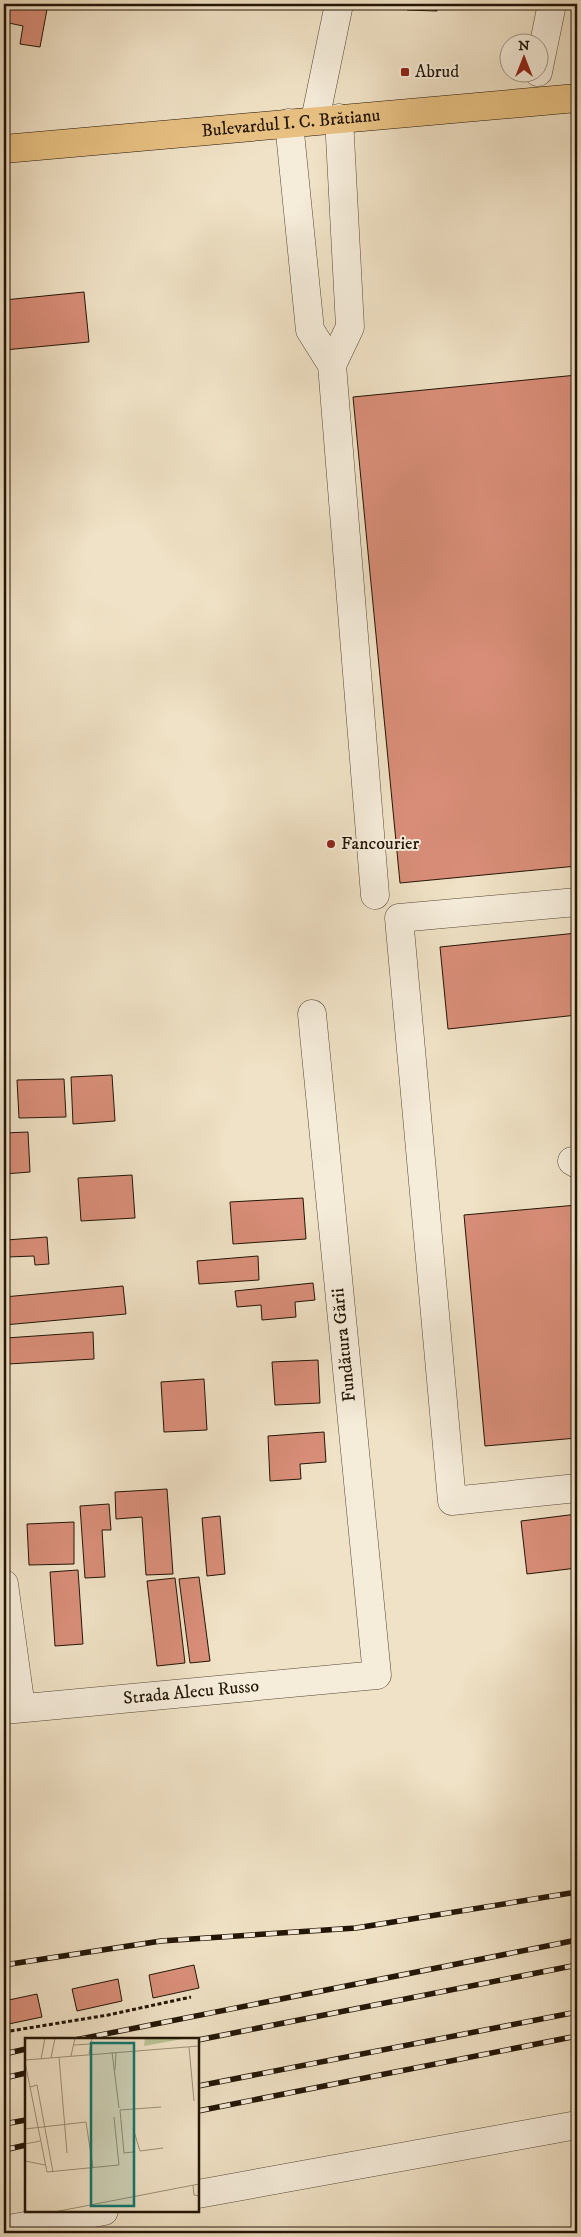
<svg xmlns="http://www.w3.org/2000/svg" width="581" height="2237" font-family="'IM FELL DW Pica',serif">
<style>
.building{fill:#d98e79;stroke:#221506}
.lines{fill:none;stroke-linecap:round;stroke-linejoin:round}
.minor-casing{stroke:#564836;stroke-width:29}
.major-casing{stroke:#221506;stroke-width:29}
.path{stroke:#221506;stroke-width:3;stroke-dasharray:4 2.5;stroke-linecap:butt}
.minor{stroke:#f5ecda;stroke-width:28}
.major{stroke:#e8c183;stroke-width:28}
.rail-casing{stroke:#221506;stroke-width:5.5}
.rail{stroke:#f5ecda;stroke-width:4;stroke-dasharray:11;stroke-linecap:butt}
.poi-dot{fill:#8f2418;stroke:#f5ecda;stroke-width:2}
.labels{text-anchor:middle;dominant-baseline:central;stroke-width:4;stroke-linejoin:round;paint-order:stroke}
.poi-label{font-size:18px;fill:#221506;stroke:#f5ecda;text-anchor:start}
.street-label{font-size:18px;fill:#221506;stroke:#f5ecda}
.inset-road{fill:none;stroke:#9e9079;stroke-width:1}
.view{fill:#0f766e;fill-opacity:0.15;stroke:#0f766e;stroke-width:2.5}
.inset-edge{fill:none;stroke:#221506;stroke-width:2.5}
</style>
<rect width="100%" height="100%" fill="#f0e2c6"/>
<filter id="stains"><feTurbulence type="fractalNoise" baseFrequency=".004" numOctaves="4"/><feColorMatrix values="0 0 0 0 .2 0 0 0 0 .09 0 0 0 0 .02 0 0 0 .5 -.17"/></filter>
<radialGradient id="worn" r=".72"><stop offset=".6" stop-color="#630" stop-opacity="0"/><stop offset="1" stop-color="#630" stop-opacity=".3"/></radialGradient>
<!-- building -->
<path class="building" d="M8,4H48L40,47L20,44L23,26L4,22Z
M407,4H437V11L407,10Z
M84,292L89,342L4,350V300Z
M577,375V866L400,883L353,397Z
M577,933V1015L448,1029L440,947Z
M112,1075L115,1121L73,1124L71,1077Z
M64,1079L66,1117L19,1118L17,1080Z
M28,1132L30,1172L4,1174V1133Z
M132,1175L135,1218L81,1221L78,1178Z
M303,1198L306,1239L233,1244L230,1202Z
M577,1205V1438L485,1446L464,1215Z
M47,1237L49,1264L35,1265L34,1256L7,1257L6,1240Z
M258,1256L259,1280L199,1284L197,1261Z
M313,1283L315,1300L295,1302L296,1317L262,1320L261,1305L237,1307L235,1291Z
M123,1286L126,1314L4,1325V1297Z
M93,1332L94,1359L8,1364L6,1338Z
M318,1360L320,1403L275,1405L272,1362Z
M204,1379L207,1430L164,1432L161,1382Z
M324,1432L326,1462L300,1464L301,1479L270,1481L268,1436Z
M167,1489L173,1574L146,1575L142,1517L116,1519L115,1492Z
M109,1504L111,1530H102L105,1577L85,1578L80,1506Z
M577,1514V1568L527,1574L521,1521Z
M220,1516L225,1574L207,1576L202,1518Z
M74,1522V1564L29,1565L27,1524Z
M78,1570L83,1644L55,1646L50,1572Z
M199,1577L210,1661L190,1663L179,1579Z
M175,1578L185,1663L157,1666L147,1581Z
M194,1965L199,1988L153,1998L149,1975Z
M118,1979L122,2001L77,2011L72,1989Z
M37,1994L42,2017L4,2025V2001Z"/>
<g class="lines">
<defs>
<g id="minor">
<path d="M538,72L552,4"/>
<path d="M315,120L339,4"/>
<path d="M289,123L310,330L332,365L375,895"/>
<path d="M332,365L350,327L339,118"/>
<path d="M577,902L399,918L452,1501L577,1488"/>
<path d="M572,1161L577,1164"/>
<path d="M4,1584L21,1708"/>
<path id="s1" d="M4,1710L377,1675L312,1014"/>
<path d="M198,2194L577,2125"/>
<path d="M4,2230L104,2211"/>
</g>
<g id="major">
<path id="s2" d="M4,149L577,98"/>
</g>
</defs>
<!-- minor casing -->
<use href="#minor" class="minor-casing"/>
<!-- major casing -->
<use href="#major" class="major-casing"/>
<!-- path -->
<path class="path" d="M4,2032L108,2015L191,1997"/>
<!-- minor -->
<use href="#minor" class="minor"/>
<!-- major -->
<use href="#major" class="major"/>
<defs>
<path id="rail" d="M4,1965L161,1941L356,1928L577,1892
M75,2040L577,1940
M198,2040L577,1965
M4,2054L26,2049
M4,2078L26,2073
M198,2086L577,2012
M198,2111L577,2036
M4,2124L26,2120
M4,2150L26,2145"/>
</defs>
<!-- rail casing -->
<use href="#rail" class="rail-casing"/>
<!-- rail -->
<use href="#rail" class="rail"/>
</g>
<!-- markers -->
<g class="poi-dot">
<rect x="400" y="67" width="10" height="10" rx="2.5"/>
<circle cx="331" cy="844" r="5"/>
</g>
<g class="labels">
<!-- poi labels -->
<g class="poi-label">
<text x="415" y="72">Abrud</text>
<text x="341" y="844">Fancourier</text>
</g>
<!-- street labels -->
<g class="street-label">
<text stroke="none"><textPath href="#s2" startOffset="288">Bulevardul I. C. Brătianu</textPath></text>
<text transform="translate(344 1345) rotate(-96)">Fundătura Gării</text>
<text stroke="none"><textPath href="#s1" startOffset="188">Strada Alecu Russo</textPath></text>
</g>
</g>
<!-- overview -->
<g transform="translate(25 2038)">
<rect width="174" height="174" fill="#f0e2c6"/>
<path d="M120,0H163L119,8Z" fill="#b9c395"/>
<path class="inset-road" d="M49,7L66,6M164,9L169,63M87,14L94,70M64,16L67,0M46,18L50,0M34,19L42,115M26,20L30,0M16,21L20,0M0,22L174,8M0,24L22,134L94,127L89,79M90,32L91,14M5,49L12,47L28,134M108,90L115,113L138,110M0,91L61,84L68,130M0,106L15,103M108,114L99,115L95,72L136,69M0,123L20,127M168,147L169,157L174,158M29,174L174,146"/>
<path class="view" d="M66,5H109V168H66Z"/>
<rect width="174" height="174" class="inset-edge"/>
</g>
<!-- margin -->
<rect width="581" height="2237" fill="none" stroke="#f0e2c6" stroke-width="20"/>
<rect x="5" y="5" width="571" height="2227" fill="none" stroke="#221506" stroke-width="2.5"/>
<rect x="10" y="10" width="561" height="2217" fill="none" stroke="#221506"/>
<!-- north arrow -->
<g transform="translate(524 58)"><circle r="24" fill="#f5ecda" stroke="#a19685"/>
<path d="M0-4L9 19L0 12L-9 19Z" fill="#8f2418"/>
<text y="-8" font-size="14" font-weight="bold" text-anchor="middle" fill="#221506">N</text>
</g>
<rect width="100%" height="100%" filter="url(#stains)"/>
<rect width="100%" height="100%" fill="url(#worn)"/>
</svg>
